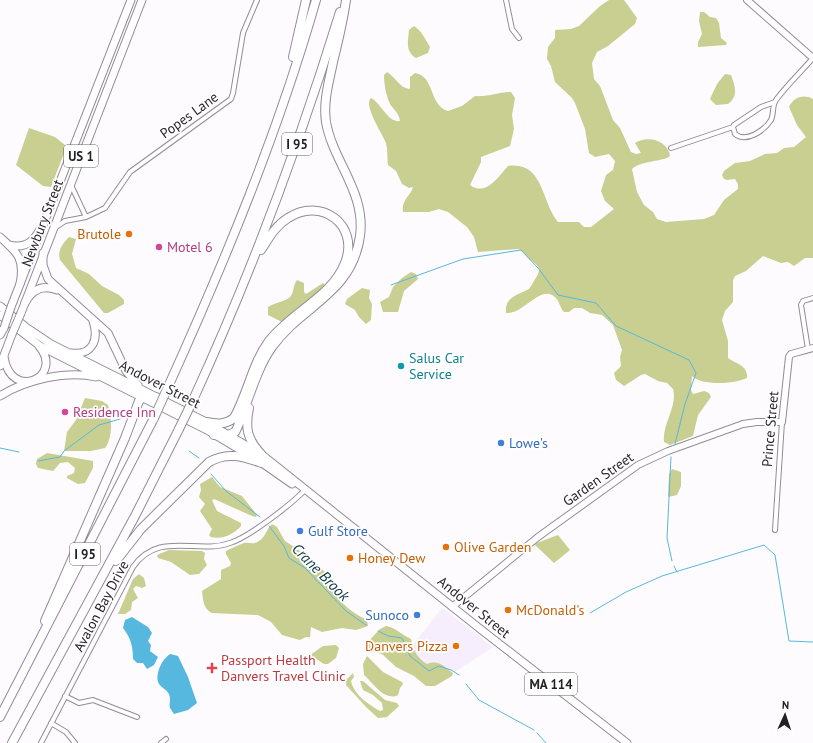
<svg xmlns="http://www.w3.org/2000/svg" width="813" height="743" font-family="'PT Sans',sans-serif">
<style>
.built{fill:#f6eefc}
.green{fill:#c9ce91}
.water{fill:#56b8de}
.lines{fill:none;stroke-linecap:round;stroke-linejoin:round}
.stream{stroke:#56b8de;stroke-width:1}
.minor-casing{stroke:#938b99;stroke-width:6}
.secondary-casing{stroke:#938b99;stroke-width:8}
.primary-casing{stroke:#938b99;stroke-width:9}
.trunk-casing{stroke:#938b99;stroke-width:9}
.motorway-casing{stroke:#938b99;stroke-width:10}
.minor{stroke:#fff;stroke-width:4}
.secondary{stroke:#fff;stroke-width:6}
.primary{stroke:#fff;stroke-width:7}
.trunk{stroke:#fff;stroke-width:7}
.motorway{stroke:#fff;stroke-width:8}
.primary-bridge-casing{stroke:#938b99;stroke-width:9;stroke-linecap:butt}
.motorway-bridge-casing{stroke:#938b99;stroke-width:10;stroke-linecap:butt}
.primary-bridge{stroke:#fff;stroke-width:7}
.motorway-bridge{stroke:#fff;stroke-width:8}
.food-dot{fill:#e8710a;stroke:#fff;stroke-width:1.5}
.hotel-dot{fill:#d1479c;stroke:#fff;stroke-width:1.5}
.culture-dot{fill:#0f9aa8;stroke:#fff;stroke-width:1.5}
.shop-dot{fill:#3f7fe0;stroke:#fff;stroke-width:1.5}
.health-dot{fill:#e0444e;stroke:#fff;stroke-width:1.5}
.labels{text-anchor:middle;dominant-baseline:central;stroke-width:3.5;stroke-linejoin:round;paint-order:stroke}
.shield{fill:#fff;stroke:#646266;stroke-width:1}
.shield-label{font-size:13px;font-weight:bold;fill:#221f25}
.street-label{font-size:14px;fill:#221f25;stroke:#fff}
.food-label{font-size:14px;fill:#c56008;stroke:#fff;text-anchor:start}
.hotel-label{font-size:14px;fill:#b23c85;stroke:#fff;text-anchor:start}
.culture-label{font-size:14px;fill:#0d838f;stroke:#fff;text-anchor:start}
.shop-label{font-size:14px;fill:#366cbe;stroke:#fff;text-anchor:start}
.health-label{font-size:14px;fill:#be3a42;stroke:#fff;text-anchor:start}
.water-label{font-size:15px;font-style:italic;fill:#0a3747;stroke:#fff}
</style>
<rect width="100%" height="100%" fill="#fdfbfe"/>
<!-- built -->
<path class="built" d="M442,608L493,647L455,672L439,666L429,671L408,651Z"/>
<!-- green -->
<path class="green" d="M609,0H624L637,18L635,24L608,46L597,52L592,63L594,79L600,86L613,120L620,128L631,152L636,154L641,153L635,143C647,135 668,140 670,156C663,162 642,160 632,169L637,192L644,205L653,212L657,219L666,222L704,219L714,215L724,200L738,189V184L735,179L727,180L724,179L722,175L724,171L735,163L750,161L765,154L777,153L784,148L794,147L806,137L797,125L789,107C794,97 803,94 813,99V258H805L794,266L788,262L781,263L763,256L746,271L735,276L733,280V302L725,311L722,320L728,341V358C736,364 748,365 747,378C734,384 702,386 692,376L691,390L693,394L704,391L709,393L711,397L698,415L693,436L670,445L664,442C662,424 678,406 673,389L667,383L658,381L645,374L641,375L624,386L616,380L614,373L621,366L620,357L622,350L613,325L602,315L590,313L582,308H574L569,312H564C559,307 560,299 552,295C538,288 522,315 506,313C504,298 517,295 527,290C531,288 532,284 534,281C542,268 541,268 529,259C525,255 524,251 518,249L478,252L474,237L467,227L448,212L439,209L429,212H403C401,200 410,197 413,187L409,188L402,184L396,171L388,165C387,158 388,151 386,143C382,133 363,105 371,98C381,103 388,123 400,121C399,113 394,110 390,104C386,96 384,84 384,75L387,72C396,77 399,88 410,89V77L415,73C436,77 428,105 448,111L462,106L475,96C488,97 498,92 511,92L515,98L512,115L514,129L510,146L481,157V162L470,185C486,197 499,176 508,166C544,161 541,202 558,222H579L584,227H591L614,209L605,201L601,191L606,175L613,170L615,161L609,154L595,157L589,153L585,129L575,103L572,98L555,82L551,66L547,59L548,47L555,38V30L571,29L579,26L600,6Z
M700,12H704L710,17L716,18L719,23L721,38L727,43L726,45L698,47V42L702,34L699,21Z
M414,26C422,31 425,39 430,47L428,53L416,58C405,51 408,42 409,30Z
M725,74L731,75C735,86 739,96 728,104L716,105L710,99L717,84Z
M29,128L55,137L65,145L66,148L51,187L43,186L16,165Z
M69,237L76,239L72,254L76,268L89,274L102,286L119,295L124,300V304L108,313H104L60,260C57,251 63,243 69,237Z
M411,272L416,274L418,279L404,291L398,312H383L380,302L389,297L393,287L402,278Z
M297,280L304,283V292L306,294L323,283L325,285L319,293L282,322L268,315V307C274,303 283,302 289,298C295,293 292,286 297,280Z
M362,288L370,290L369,298L372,304L371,320L366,324L359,317L355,310L345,304L347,299Z
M85,398L102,401L108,405C112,417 113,438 105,448L91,451H64L67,432L76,420Z
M47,453L93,461V468L85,483L78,484L67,478V476L74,473L75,468L68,462L60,463L53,471L38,468L36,464L37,459Z
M672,469L681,472V486L677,495L668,497L669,474Z
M212,477L220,487L242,496L257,515L256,517L252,516L214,499L212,500L217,511L241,523V526C234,534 223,540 211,537L209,535L212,529L200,511L205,504L199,497L201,490L200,484Z
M272,524L277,527L285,541L312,559L325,572C322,584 329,586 335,594C343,605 354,614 367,620L368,626L356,630L342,628L322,632L311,627L310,637H306L300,640L282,635L271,622L258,615L212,613C203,609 203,599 202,591L221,579V570L230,566L231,563L226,554V551C232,548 238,545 244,543C249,542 254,545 259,541C266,537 266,529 272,524Z
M558,535L570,550L554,563L534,544Z
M169,550L202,551L205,553L204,559L207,565L199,574L190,575L171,562L158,558L157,555Z
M139,574L144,578L146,586L142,588L136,586L133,589L138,598L132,602L131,610L125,614H118L133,579Z
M386,626C395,627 402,635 411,639C413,650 417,658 427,664C439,659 444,667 453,673L452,676L435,686H426L414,676L396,667L382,654L367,650L366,644L380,629Z
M336,645L339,648L336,658L328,664H324L310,655L323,646Z
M367,656L383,672L402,682L403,684L400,688L398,695C385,702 373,683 364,675L363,664Z
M353,673L354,677L351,681C354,695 368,704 380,711L383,710L382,703L373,695L363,690L360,681H363L385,700L397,703L399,706L387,717L378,718L366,707L346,685V680Z"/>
<!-- water -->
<path class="water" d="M132,617L148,627L152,633L148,641L151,645L150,651L158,657L154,665L147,669L143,663H137L133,659C133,647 131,638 123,628L125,620Z
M170,654L178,656L188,677L197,703L188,710L174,714L170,708C169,705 170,703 170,699C170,685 152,691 159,669C162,662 164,659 170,654Z"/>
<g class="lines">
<!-- stream -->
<path class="stream" d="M391,285L463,259L521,250L538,268L558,295L596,303L616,326L689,360L696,373L685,404L675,444
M0,448L19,452
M189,451L199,458
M671,457L667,538L672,561
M38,461L60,457L64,451L99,425L120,419
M211,474L226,491L260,517
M269,526L284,546L289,558L305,568L346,611L366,625
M674,566L677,572
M590,613L626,592L662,576L764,545L775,555L789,641L813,642
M378,631L388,636L402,638L410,656L429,671L439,666L451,670L459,675
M466,684L479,700L534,730
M537,733L546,743"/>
<defs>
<path id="minor" d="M506,0L512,29L519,38
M775,102L761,107L734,125L733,127L735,134C746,143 764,131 771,120C774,114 772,105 776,100C787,85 801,72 813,58
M671,148L733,127
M71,185L86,217
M56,227L65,221L86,217L105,208L130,172L231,99L233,93L243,33L257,0
M808,349L801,305L803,301L813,298
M775,530L782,422
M65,696L79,703L93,700L137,717
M51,723L66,732L75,743
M41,743L133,567C159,530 196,555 230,543C249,537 289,506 304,491
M161,743L166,739"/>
<path id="secondary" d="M747,0L813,58
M452,607L538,537L638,465L668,451L743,424L757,422H782L789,357L791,354L813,348"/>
<path id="primary" d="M11,307L131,0
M21,313L142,0
M0,366L12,334"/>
<path id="trunk" d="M0,237C18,253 25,259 20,284
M9,245C30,250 36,237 45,221
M43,253V265L48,279L108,333L126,371L138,385
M25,303C32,290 42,284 57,290
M0,306L27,328L51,344L206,422L261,454L479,628L627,743
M0,315L40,346L207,430L262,463L292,484
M0,335L4,328
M71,353C93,356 99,339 93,321
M4,357C11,402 65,377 39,346
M0,396C25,380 67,370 96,377"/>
<path id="motorway" d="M293,57L306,0
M168,387C225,261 278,133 316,0
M193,400C251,274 299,145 340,12
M249,408C245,428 247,439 261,454
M206,422C217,424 225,425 234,418C248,393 252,364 269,341C291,312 332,297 345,263C360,225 321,196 288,218C275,226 269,238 261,250
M214,435L226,436L235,432C239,426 241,417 244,410C252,389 259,365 272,347C302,305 352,294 360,236C366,192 333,162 326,122C323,101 329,82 333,62C338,42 343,21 346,0
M116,561L141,529L209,462C228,451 244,457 262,463
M45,621L125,438L139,401L145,396L160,398
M0,717L154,418
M12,743L135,516L179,429"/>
</defs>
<!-- minor casing -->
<use href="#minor" class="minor-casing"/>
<!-- secondary casing -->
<use href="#secondary" class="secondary-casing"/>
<!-- primary casing -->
<use href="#primary" class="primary-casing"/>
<!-- trunk casing -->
<use href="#trunk" class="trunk-casing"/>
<!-- motorway casing -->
<use href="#motorway" class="motorway-casing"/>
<!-- minor -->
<use href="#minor" class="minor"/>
<!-- secondary -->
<use href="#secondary" class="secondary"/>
<!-- primary -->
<use href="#primary" class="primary"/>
<!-- trunk -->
<use href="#trunk" class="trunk"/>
<!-- motorway -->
<use href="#motorway" class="motorway"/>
<defs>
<path id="primary-bridge" d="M4,328L11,307
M12,334L21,313"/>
<path id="motorway-bridge" d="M154,418L168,387
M179,429L193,400"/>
</defs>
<!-- primary-bridge casing -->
<use href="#primary-bridge" class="primary-bridge-casing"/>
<!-- motorway-bridge casing -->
<use href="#motorway-bridge" class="motorway-bridge-casing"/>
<!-- primary-bridge -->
<use href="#primary-bridge" class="primary-bridge"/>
<!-- motorway-bridge -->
<use href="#motorway-bridge" class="motorway-bridge"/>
</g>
<!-- markers -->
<g class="food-dot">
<circle cx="129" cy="234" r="4"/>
<circle cx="446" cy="547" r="4"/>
<circle cx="350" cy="558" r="4"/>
<circle cx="508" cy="610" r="4"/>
<circle cx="456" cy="646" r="4"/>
</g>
<g class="hotel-dot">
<circle cx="159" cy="247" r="4"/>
<circle cx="65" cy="412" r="4"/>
</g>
<circle class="culture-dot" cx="401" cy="366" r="4"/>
<g class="shop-dot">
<circle cx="501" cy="443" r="4"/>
<circle cx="300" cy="531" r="4"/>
<circle cx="417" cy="615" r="4"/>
</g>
<path class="health-dot" d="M210 662h4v4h4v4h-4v4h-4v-4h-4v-4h4z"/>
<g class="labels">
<!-- shield labels -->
<g class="shield">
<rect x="282" y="133" width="30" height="22" rx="3"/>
<rect x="64" y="145" width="34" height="22" rx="3"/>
<rect x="70" y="543" width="30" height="22" rx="3"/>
<rect x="525" y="673" width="52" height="22" rx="3"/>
</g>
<g class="shield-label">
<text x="297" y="144">I 95</text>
<text x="81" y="156">US 1</text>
<text x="85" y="554">I 95</text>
<text x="551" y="684">MA 114</text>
</g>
<!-- street labels -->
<g class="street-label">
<text transform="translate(189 115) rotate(-36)">Popes Lane</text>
<text transform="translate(42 223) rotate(-69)">Newbury Street</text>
<text transform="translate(160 384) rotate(27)">Andover Street</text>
<text transform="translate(770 429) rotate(-85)">Prince Street</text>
<text transform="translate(598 479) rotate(-35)">Garden Street</text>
<text transform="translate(101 606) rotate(-62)">Avalon Bay Drive</text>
<text transform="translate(474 607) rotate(39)">Andover Street</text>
</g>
<!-- food labels -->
<g class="food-label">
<text x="121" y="234" text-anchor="end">Brutole</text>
<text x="454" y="547">Olive Garden</text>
<text x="358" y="558">Honey Dew</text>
<text x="516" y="610">McDonald's</text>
<text x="448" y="646" text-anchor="end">Danvers Pizza</text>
</g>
<!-- hotel labels -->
<g class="hotel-label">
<text x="167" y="247">Motel 6</text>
<text x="73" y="412">Residence Inn</text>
</g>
<!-- culture labels -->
<g class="culture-label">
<text x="409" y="358">Salus Car<tspan x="409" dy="16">Service</tspan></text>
</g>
<!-- shop labels -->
<g class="shop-label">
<text x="509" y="443">Lowe's</text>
<text x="308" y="531">Gulf Store</text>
<text x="409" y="615" text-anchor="end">Sunoco</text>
</g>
<!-- health labels -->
<g class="health-label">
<text x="221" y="660">Passport Health<tspan x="221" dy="16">Danvers Travel Clinic</tspan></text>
</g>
<!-- water labels -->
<g class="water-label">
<text transform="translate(321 572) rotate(45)">Crane Brook</text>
</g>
</g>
<!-- north arrow -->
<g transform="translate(785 715) rotate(3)" stroke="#ffffff" stroke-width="3" paint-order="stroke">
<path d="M0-3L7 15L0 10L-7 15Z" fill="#221f25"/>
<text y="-6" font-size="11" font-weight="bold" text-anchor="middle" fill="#221f25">N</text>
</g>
</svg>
